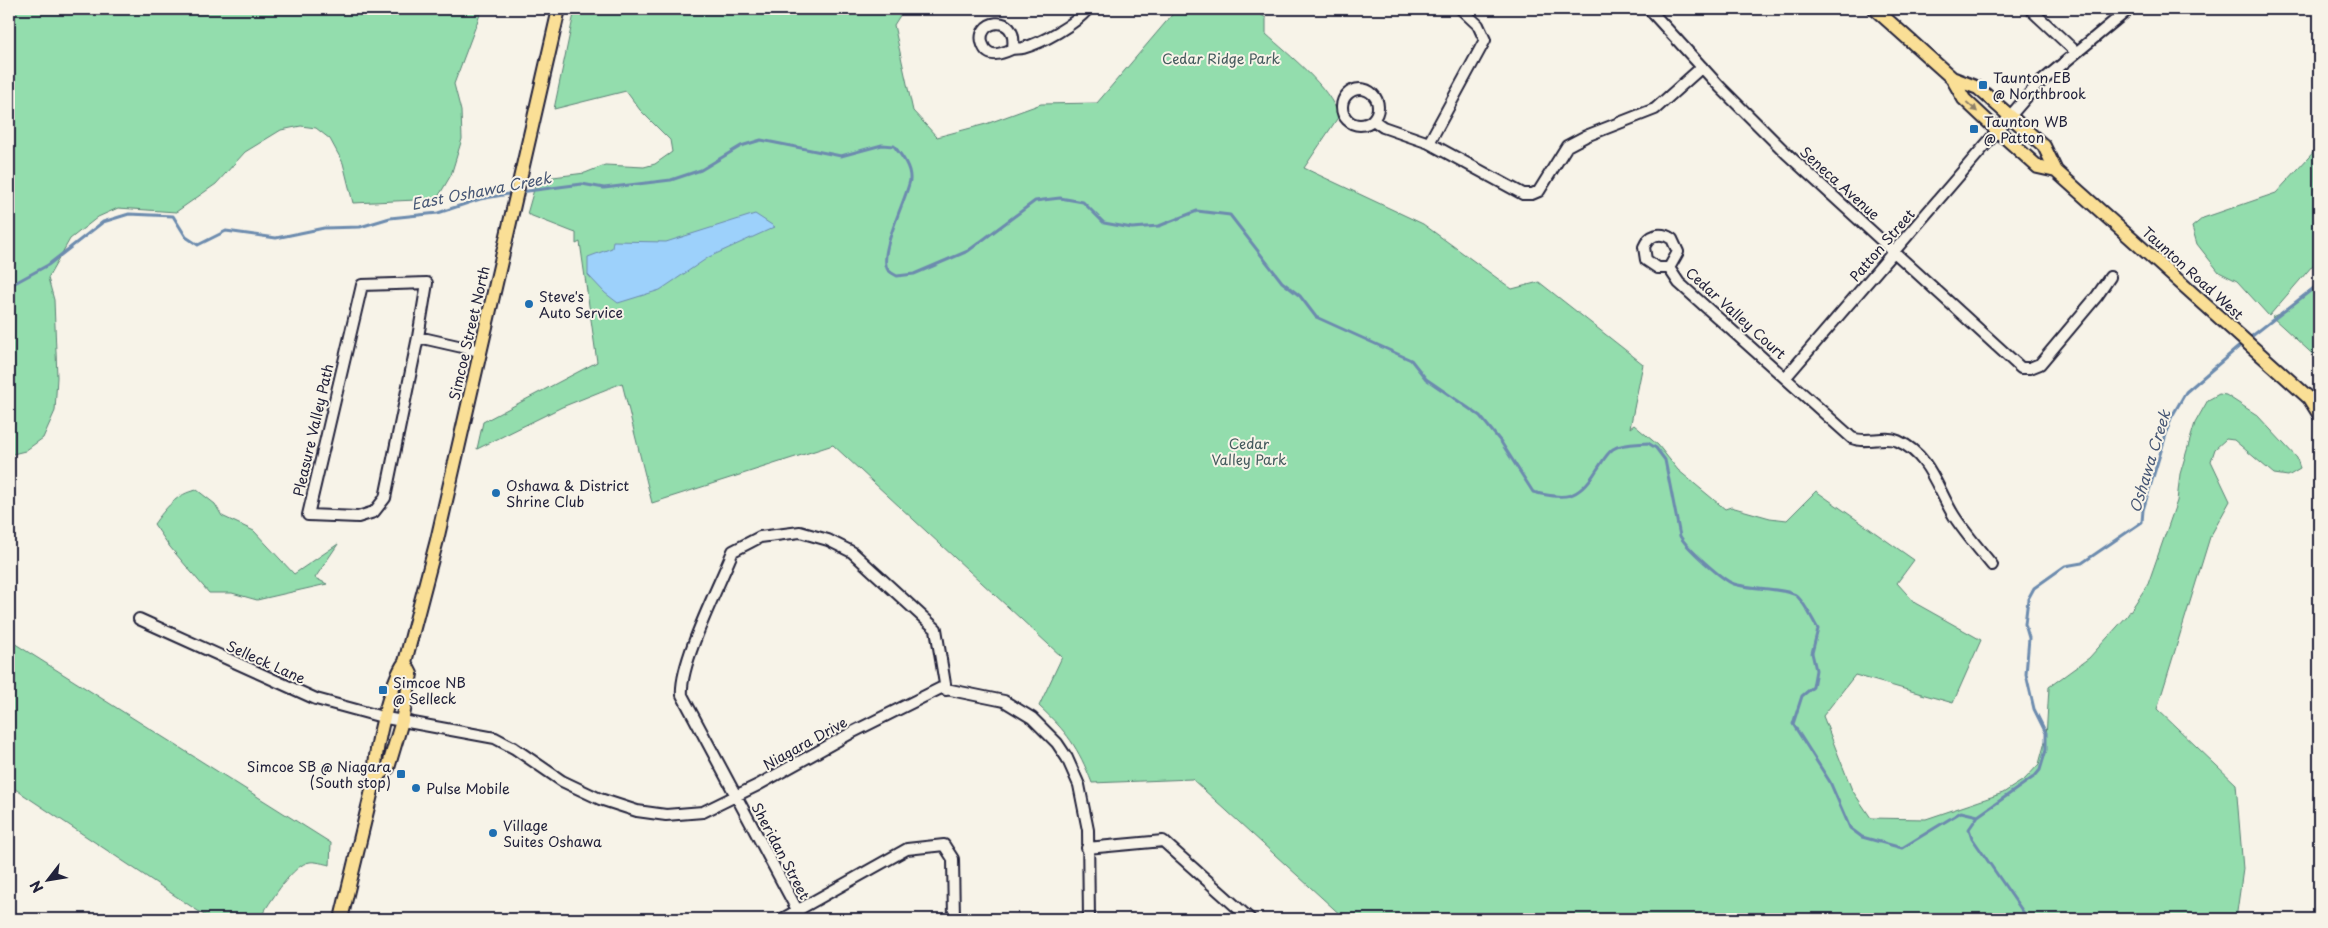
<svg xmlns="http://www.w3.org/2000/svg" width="2328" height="928" font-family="'Playpen Sans',sans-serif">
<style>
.green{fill:#93ddad;stroke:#5a8074}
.water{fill:#9dd1fb;stroke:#6c8bae}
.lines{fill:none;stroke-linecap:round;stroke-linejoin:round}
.stream{stroke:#6c8bae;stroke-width:3}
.minor-casing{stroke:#22223b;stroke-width:14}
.major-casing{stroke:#22223b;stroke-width:16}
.minor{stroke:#f7f3e8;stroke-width:10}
.major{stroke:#fadf96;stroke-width:12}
.oneway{fill:#8e8068}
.poi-dot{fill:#1f6fb2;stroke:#f7f3e8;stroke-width:2}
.labels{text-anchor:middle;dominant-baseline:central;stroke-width:4;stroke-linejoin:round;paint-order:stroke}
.park-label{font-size:14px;fill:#445a5d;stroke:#f7f3e8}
.poi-label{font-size:14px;fill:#22223b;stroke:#f7f3e8;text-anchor:start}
.street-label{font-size:14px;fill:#22223b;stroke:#f7f3e8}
.water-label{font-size:15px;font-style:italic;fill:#475775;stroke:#f7f3e8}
</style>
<rect width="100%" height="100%" fill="#f7f3e8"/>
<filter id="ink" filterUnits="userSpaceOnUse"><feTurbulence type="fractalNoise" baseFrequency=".02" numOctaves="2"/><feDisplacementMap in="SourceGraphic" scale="10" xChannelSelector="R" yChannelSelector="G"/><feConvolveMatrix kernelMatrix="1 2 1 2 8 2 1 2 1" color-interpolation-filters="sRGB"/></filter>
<g filter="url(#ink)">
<!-- green -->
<path class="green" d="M9,9H480L481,12L454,84L461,111L462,139L451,175L437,199L353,203L343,163L330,139L316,128L301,126L281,130L245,152L216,184L176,212L118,208L98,217L70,239L48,278L54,300L57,377L55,411L43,438L25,451L13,454L9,453Z
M575,9H904L894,25L913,111L937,137L986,124L1041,104L1097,103L1177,9H1252L1266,18V34C1290,56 1329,86 1339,116L1304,168L1423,224L1512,289L1539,282L1643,364L1630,428L1634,425L1658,445L1678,470L1725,509L1731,507L1770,518L1787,520L1816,491L1914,560L1897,583L1915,603L1981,640L1953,703L1855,675L1823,716L1852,790L1871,818L1926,819L2003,793L2025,779L2039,764L2046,738L2049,687L2089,658L2127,616L2148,584L2177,501L2180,474L2195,423L2208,400L2219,394L2226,395L2257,415L2297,458L2300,469L2288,476L2274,474L2234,440L2226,439L2215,449L2211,461L2230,501L2210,537L2157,709L2236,784L2243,869L2236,919H1345L1192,779L1092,783C1078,747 1067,732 1039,706L1062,657L833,445L652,503L622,383L562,407L477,449L483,422L597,362L580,242L576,244V233L573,232L527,214L537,179L585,173L605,165L644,167L655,164L672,152L670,140L640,110L626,91L554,109Z
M2319,146V258L2269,316L2237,281L2219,272L2197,244L2192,227L2203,218L2276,193Z
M2319,282V360L2272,317L2287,310Z
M197,490L215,504L222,516L254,531L294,574L338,544L315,578L327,584L257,600L232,593H209L170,547L154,524C165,509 177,493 197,490Z
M9,640L331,843L330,865C324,864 315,861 310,862C293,864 272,900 263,913L267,919H210L9,785Z"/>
<!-- water -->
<path class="water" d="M755,214L775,227L709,257L660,290L618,303L605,293L588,275V257L612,248L613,241L666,242Z"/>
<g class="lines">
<!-- stream -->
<path class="stream" d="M520,192L582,184L604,188L671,180L701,170L741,146L761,140L841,156L882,145L894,146C902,156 911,167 910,180C907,198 877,255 888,270C890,272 895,275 897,276L914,274L968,251L1035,201L1060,198L1083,202L1104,223L1132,228L1159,226L1197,211L1230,215L1282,282L1300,296L1316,317L1411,360L1426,379L1480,416L1501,442L1533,492C1564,500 1578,500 1596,471C1601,464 1606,454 1613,449C1622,443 1638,444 1648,443L1656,448L1665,460L1680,536C1686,547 1722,580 1734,584C1748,589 1788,588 1797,596C1806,605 1812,619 1818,629L1812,653L1816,670L1813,687L1802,696L1793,724L1830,782L1850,828L1862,837L1902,848L1961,812L1978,816
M9,289L13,284L48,265L103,222L129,214L173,216L186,237L198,245L226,231L276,238L324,228L360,227L390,218L438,213L480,199L514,193
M9,320L12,328L9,331
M2247,340L2319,284
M2028,919L1972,838L1969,829L1978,816L2035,776L2040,770L2046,750V733L2034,709L2026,674L2029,638L2025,624L2028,599L2034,588L2065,566L2082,563L2142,522L2143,510L2171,418L2186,392L2242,344"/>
<defs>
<path id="minor" d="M1649,9L1720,87L1786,153L2021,368H2030L2040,364L2097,296L2110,277
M2030,9L2076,52
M1013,48C1018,10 973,21 983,45C988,59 1001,54 1012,49C1015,48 1019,49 1023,48C1044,42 1074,25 1088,9
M1342 107a18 18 0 1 1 36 0a18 18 0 1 1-36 0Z
M1373,120L1383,127L1429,143L1523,194H1532L1539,191L1567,146L1586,136L1655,109L1702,67
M1429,143L1485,40L1478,25L1461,9
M1669,268H1658L1646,260L1644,247C1649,235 1660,231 1672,239L1678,252L1669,268L1679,283L1852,438C1867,444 1884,435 1898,441C1930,455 1937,489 1954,516C1965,533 1979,549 1992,565
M418,337L385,498L374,512L358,517L308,515L362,285L427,283L418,337L480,351
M1786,377L2036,86L2129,9
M139,619L316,699L386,718L495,738L514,748L562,781L600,799L637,811L666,815L703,812L758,785L853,732L941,688L1004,701L1032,718L1057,743L1067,758L1079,785L1088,830L1089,919
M1087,848L1163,841L1250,919
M782,919L907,849L944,845L953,859L954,919
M802,919L682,695C679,663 720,584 733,551L760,537L800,532L828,540L852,552L936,629L946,690"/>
<path id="major" d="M1875,9L1952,78L1964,99L1998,131L2038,167L2056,171
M1952,78L1978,88L2044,146L2056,171L2309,398L2319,414
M375,778L388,768L402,721L411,674L405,662
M341,919L375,778C373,753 390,683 405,662L437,540L559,9"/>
</defs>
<!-- minor casing -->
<use href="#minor" class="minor-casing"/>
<!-- major casing -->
<use href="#major" class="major-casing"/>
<!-- minor -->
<use href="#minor" class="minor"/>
<!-- major -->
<use href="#major" class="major"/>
</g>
<!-- one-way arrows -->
<defs><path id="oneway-solid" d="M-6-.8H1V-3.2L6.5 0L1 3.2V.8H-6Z" transform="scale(1.25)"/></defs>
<use class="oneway" href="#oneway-solid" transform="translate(1972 107) rotate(42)"/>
</g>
<!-- markers -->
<g class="poi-dot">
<rect x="1978" y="80" width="10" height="10" rx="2.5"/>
<rect x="1969" y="124" width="10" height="10" rx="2.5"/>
<circle cx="529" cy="304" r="5"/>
<circle cx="496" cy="493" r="5"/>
<rect x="378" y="685" width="10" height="10" rx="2.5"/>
<rect x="396" y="769" width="10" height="10" rx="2.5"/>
<circle cx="416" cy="788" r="5"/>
<circle cx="493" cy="833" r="5"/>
</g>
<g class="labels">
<!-- park labels -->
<g class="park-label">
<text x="1221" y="58">Cedar Ridge Park</text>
<text x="1249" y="443">Cedar<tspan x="1249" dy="16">Valley Park</tspan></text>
</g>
<!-- poi labels -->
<g class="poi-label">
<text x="1993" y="77">Taunton EB<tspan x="1993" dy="16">@ Northbrook</tspan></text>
<text x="1984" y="121">Taunton WB<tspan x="1984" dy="16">@ Patton</tspan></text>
<text x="539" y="296">Steve's<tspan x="539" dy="16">Auto Service</tspan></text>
<text x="506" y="485">Oshawa &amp; District<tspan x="506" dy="16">Shrine Club</tspan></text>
<text x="393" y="682">Simcoe NB<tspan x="393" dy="16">@ Selleck</tspan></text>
<text x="391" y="766" text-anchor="end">Simcoe SB @ Niagara<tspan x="391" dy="16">(South stop)</tspan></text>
<text x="426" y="788">Pulse Mobile</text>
<text x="503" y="825">Village<tspan x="503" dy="16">Suites Oshawa</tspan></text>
</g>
<!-- street labels -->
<g class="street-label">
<text transform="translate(1840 183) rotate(42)">Seneca Avenue</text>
<text transform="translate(1882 245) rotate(-49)">Patton Street</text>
<text transform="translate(2193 273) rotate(42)">Taunton Road West</text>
<text transform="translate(1736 313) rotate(42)">Cedar Valley Court</text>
<text transform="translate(469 333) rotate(-77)">Simcoe Street North</text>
<text transform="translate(313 430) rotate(-77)">Pleasure Valley Path</text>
<text transform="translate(266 662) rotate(24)">Selleck Lane</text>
<text transform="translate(805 743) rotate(-29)">Niagara Drive</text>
<text transform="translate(781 851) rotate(62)">Sheridan Street</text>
</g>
<!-- water labels -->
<g class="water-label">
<text transform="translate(481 190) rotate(-11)">East Oshawa Creek</text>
<text transform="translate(2149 461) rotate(-73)">Oshawa Creek</text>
</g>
</g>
<!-- margin -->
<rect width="2328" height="928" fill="none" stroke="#f7f3e8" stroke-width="30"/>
<rect x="15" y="15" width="2298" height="898" fill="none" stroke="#22223b" stroke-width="2" filter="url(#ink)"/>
<!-- north arrow -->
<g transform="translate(48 880) rotate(239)" stroke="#f7f3e8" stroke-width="4" paint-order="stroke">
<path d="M0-4L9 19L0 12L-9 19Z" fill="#22223b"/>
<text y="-8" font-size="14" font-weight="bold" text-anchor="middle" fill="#22223b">N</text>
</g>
</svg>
